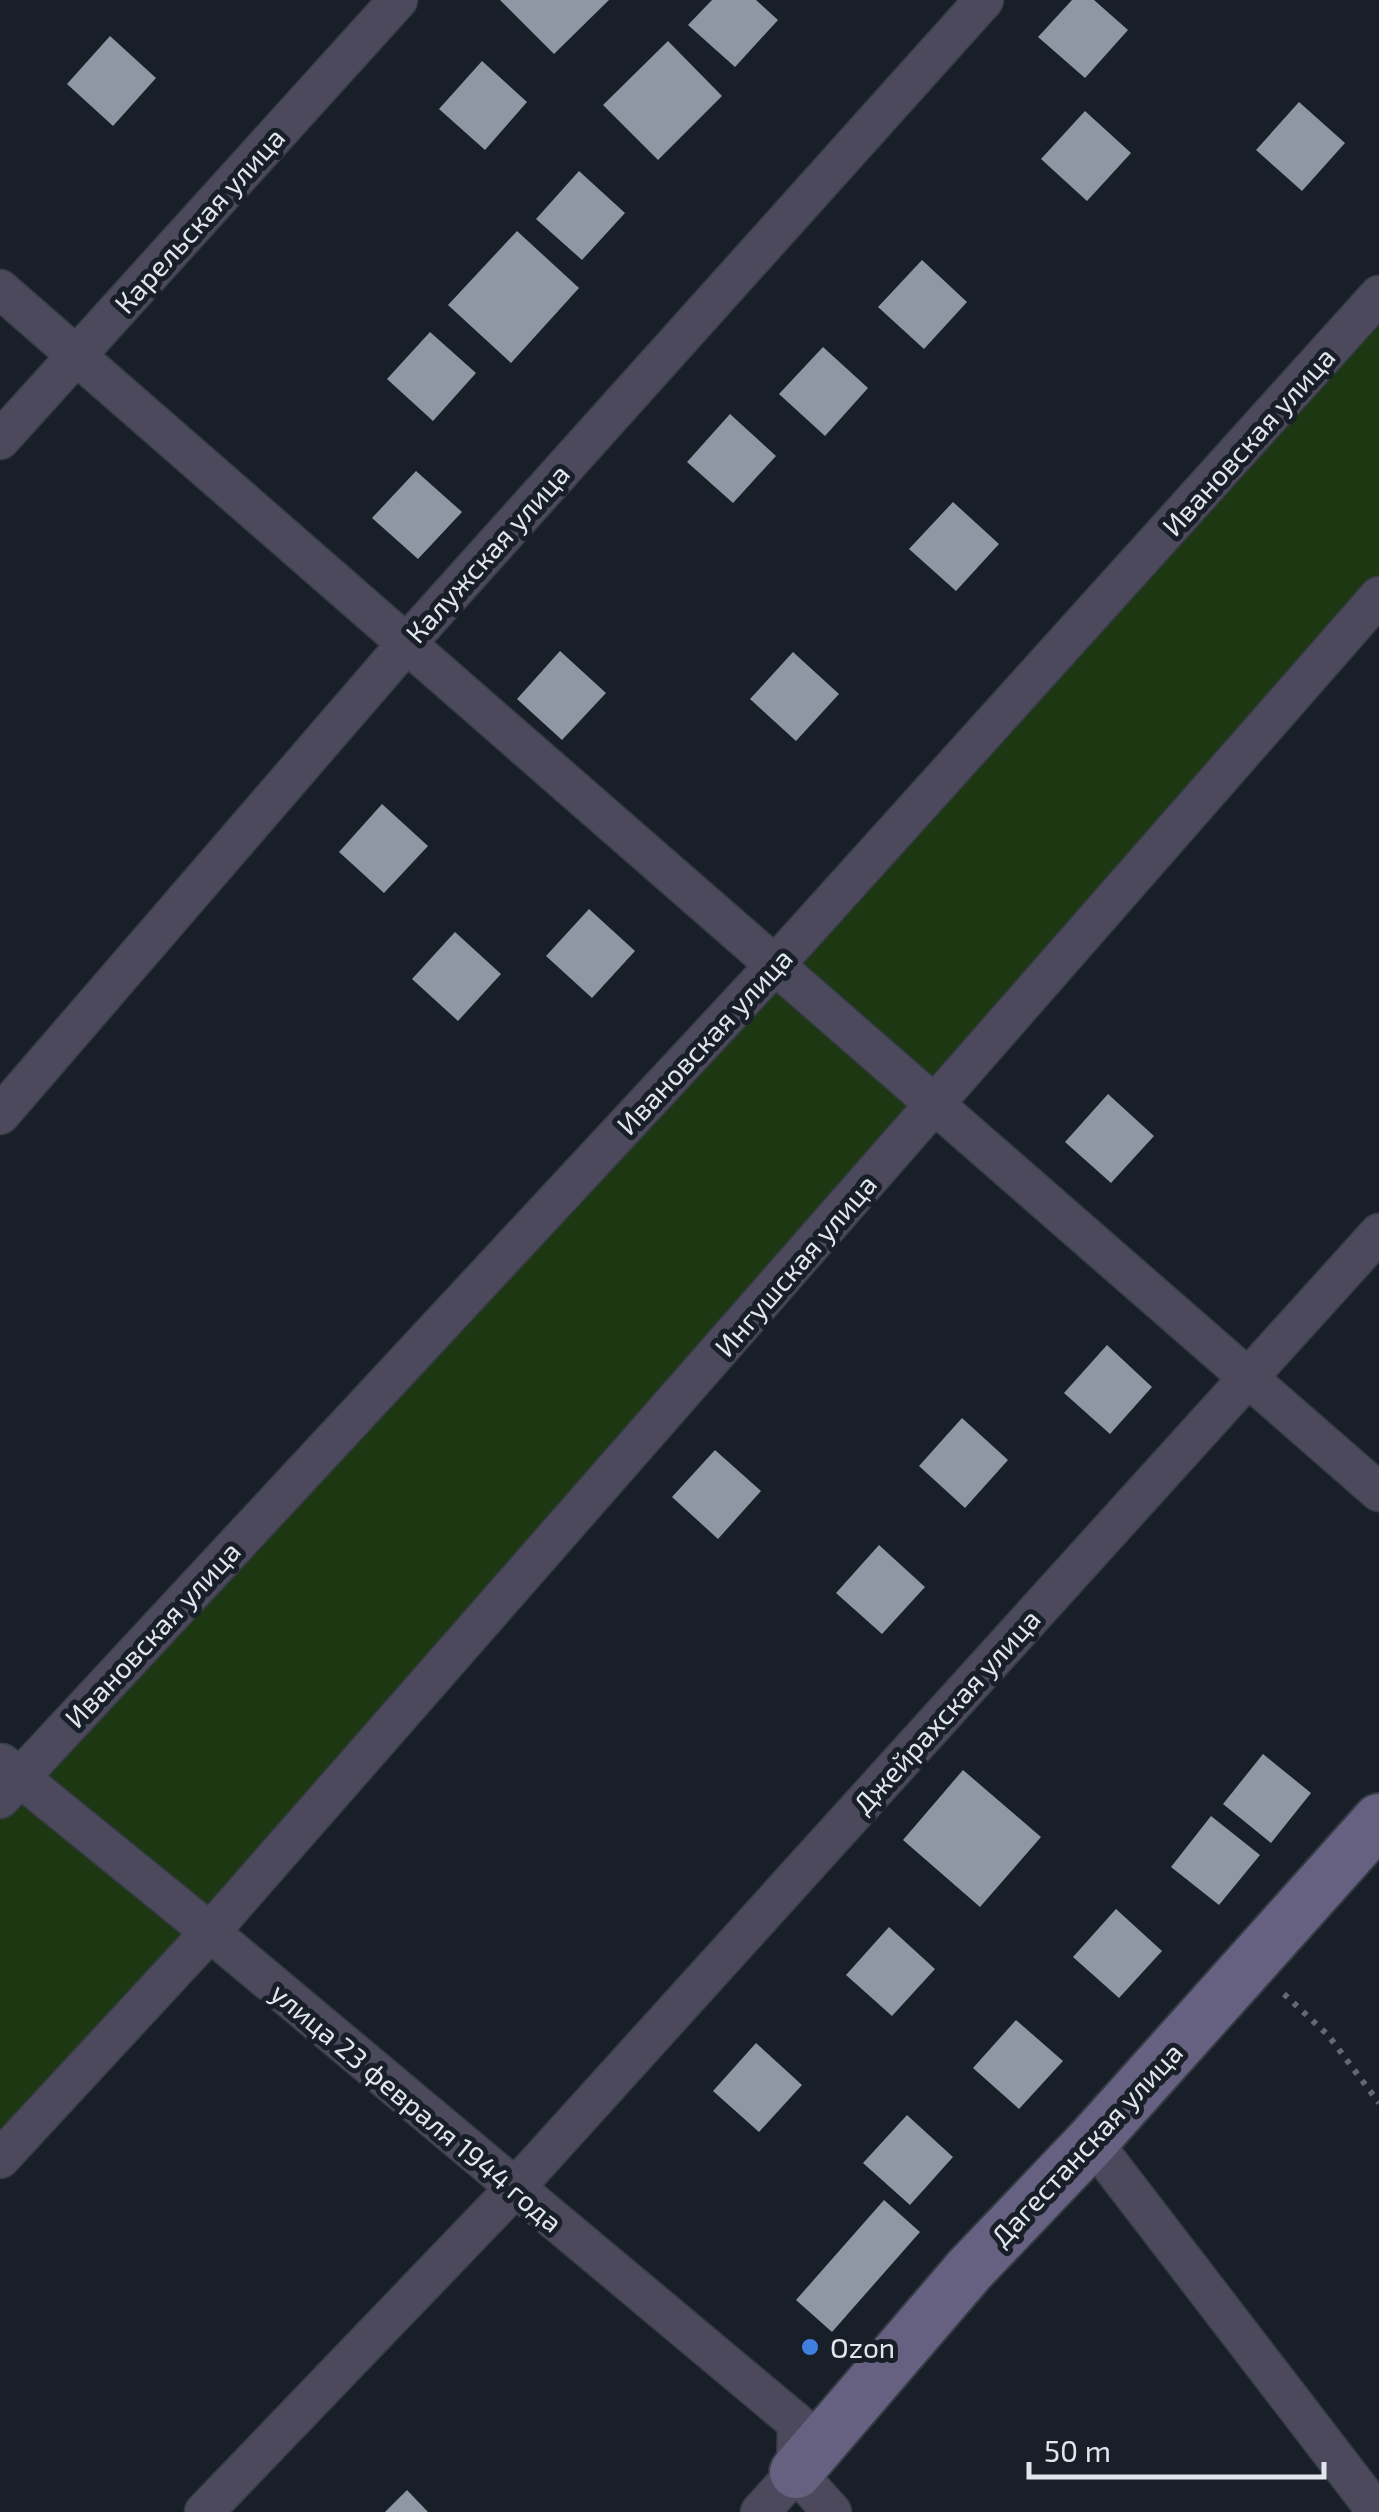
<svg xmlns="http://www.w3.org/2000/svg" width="1379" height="2512" font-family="'Exo 2',sans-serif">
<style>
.green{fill:#1d3713}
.building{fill:#8e97a3}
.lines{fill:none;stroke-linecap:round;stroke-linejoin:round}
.street-casing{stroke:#343b44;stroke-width:41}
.secondary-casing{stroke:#343b44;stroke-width:56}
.path{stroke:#636972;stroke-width:6;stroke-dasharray:5 8;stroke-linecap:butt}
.street{stroke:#4d495d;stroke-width:38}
.secondary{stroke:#676181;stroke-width:52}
.shop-dot{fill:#3f7fe0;stroke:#181f28;stroke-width:4}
.labels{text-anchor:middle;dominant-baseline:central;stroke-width:10;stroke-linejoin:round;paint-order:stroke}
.street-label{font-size:28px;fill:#e1e6ed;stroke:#181f28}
.poi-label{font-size:28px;fill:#e1e6ed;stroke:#181f28;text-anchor:start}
</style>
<rect width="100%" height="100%" fill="#181f28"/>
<!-- green -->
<path class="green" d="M1379,295V596L0,2165V1799Z"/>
<!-- building -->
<path class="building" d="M500,0H609L554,54Z
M712,0H756L778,20L735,67L688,25Z
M1072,0H1094L1128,30L1085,78L1038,37Z
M110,36L156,78L113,126L67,84Z
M668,41L722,96L658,160L603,105Z
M482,61L527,102L485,150L439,109Z
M1299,102L1345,143L1302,191L1256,150Z
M1085,111L1131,153L1087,201L1041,159Z
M579,171L625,213L582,260L536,219Z
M517,231L579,288L511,363L448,305Z
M922,260L967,302L924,349L878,307Z
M430,332L476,373L433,421L387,379Z
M823,347L868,388L825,436L779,394Z
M730,414L776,456L733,503L687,462Z
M416,471L462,512L418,559L372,518Z
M953,502L999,544L956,591L909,549Z
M560,651L606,693L562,740L517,699Z
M793,652L839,694L796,741L750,699Z
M382,804L428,846L384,893L339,852Z
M589,909L635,951L592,998L546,956Z
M455,932L501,974L458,1021L412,979Z
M1108,1094L1154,1136L1111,1183L1065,1142Z
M1107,1345L1152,1387L1110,1434L1064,1393Z
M962,1418L1008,1460L965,1508L919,1466Z
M715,1450L761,1491L718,1539L672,1497Z
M879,1545L925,1587L882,1634L836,1593Z
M1263,1754L1311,1793L1271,1843L1223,1804Z
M963,1770L1041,1837L980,1907L903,1840Z
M1211,1816L1260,1855L1219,1905L1171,1867Z
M1116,1909L1162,1951L1119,1998L1073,1957Z
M889,1927L935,1969L892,2016L846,1975Z
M1016,2020L1063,2061L1019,2109L973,2068Z
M756,2043L802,2085L759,2132L713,2091Z
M907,2115L953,2157L910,2205L863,2163Z
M884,2200L920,2232L832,2332L796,2300Z
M407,2490L428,2512H385Z"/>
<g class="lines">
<defs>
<path id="street" d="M0,289L1379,1492
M0,440L398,0
M0,1115L407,643L984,0
M2,1763L210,1932L797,2423L796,2472
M0,1799L775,965L1379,295
M1092,2141L1377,2512
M0,2159L210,1932L1379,596
M796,2472L832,2512
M204,2512L514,2189L1379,1233
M760,2512L796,2472"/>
<path id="secondary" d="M796,2472L970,2269L1092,2141L1379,1820"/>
</defs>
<!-- street casing -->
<use href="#street" class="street-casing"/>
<!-- secondary casing -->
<use href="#secondary" class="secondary-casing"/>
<!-- path -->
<path class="path" d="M1284,1994L1328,2035L1379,2103"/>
<!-- street -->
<use href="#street" class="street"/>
<!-- secondary -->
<use href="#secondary" class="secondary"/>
</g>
<!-- markers -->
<circle class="shop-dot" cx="810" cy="2347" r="10"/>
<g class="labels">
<!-- street labels -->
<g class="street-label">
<text transform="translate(199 220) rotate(-48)">Карельская улица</text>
<text transform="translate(1248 441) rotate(-48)">Ивановская улица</text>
<text transform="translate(487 553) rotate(-48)">Калужская улица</text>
<text transform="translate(704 1041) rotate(-47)">Ивановская улица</text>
<text transform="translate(795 1265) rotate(-49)">Ингушская улица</text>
<text transform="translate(152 1634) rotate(-47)">Ивановская улица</text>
<text transform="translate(946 1711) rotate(-48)">Джейрахская улица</text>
<text transform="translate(417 2107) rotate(40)">улица 23 февраля 1944 года</text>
<text transform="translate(1086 2144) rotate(-47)">Дагестанская улица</text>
</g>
<!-- poi labels -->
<g class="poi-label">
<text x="830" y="2347">Ozon</text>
</g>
</g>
<!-- scale -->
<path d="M1029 2462v15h295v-15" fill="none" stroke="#e1e6ed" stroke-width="5"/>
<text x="1044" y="2462" font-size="30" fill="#e1e6ed" stroke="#181f28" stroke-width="8" paint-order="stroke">50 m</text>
</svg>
